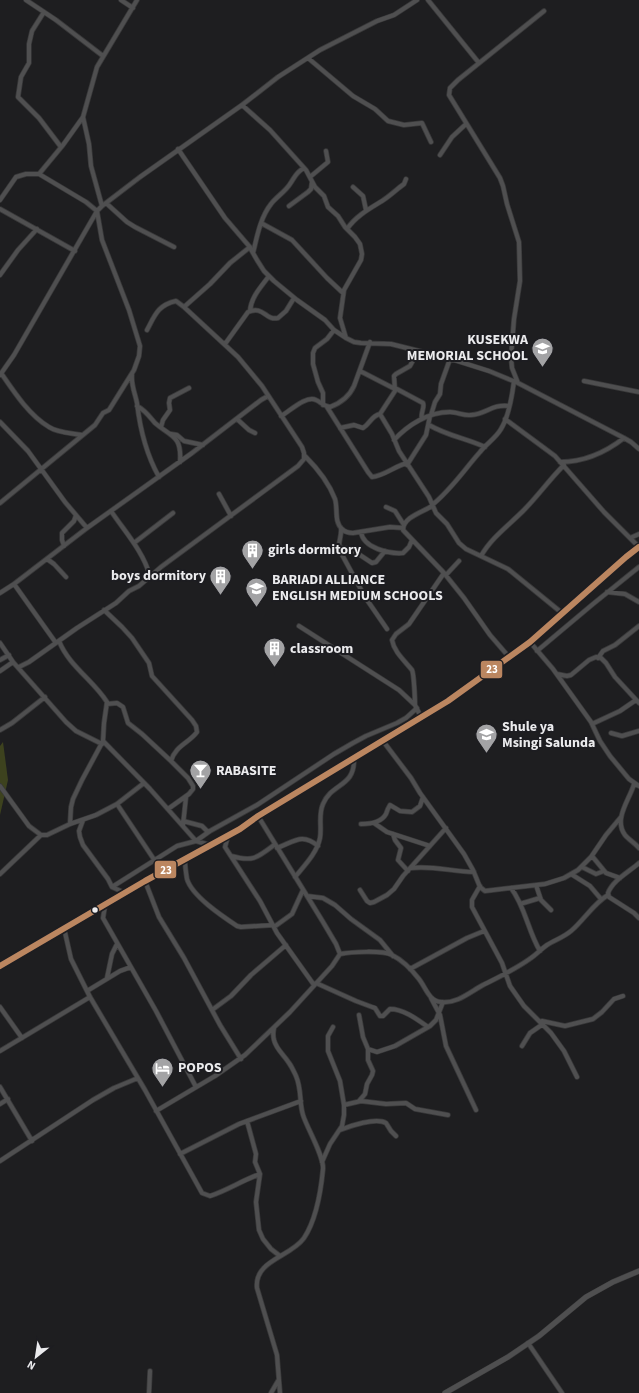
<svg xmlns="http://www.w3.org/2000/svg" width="639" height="1393" font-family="'Source Sans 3',sans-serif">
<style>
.green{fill:#3d421e}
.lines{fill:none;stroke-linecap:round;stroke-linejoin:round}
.minor-casing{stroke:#39393a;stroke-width:5.5}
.tertiary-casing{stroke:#39393a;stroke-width:6}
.trunk-casing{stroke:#39393a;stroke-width:8}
.minor{stroke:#4f4f50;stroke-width:4}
.tertiary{stroke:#4f4f50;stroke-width:5}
.trunk{stroke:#4f585c;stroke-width:7}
.bus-1-casing{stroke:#1d1d21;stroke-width:9}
.bus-1{stroke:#bb8660;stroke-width:6}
.bus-dot{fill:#ebebed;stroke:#1d1d21;stroke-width:1.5}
.labels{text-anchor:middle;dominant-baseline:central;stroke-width:4;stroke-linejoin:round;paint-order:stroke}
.poi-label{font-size:14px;font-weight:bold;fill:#ebebed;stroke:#1d1d21;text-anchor:start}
.line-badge{stroke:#1d1d21;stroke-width:1.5}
.badge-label{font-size:11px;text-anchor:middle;font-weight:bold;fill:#fff}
</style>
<rect width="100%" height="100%" fill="#1e1e20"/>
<!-- green -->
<path class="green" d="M3,742L8,780L0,815V746Z"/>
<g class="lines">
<defs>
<path id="minor" d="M26,0L56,20L103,56
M121,0L133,8
M428,0L479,63
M44,12L32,31L29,44V63L21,77L18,97L39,118L61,147
M308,58L353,96L375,109L388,121L404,125L422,123L431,142
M242,105L270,130L306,170L315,187L324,196L328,207L338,216L345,227L355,237L360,244L362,254L361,260L344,290L340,318L346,338
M178,149L225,218L249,246L257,260L264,271L274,281L297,300L325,320L334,330L346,338L354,342L361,343L391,344L451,359L489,371L518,383L624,438L631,442L639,449
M440,155L452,137L466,124
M39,174L63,145L83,117
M310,177L328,162L326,151
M353,187L363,196L366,210
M0,200L16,177L26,174H39L86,202L97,211L102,240L129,310L140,346L139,356L134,370L109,410L103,413L95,425L0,503
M106,203L127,222L135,227L174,247
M102,206L91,166L89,144L83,117L97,67L137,0
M289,206L308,192L311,189L312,182
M0,209L75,251
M261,223L292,240L327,278L343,293
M347,229C356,216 369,209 382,201C390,196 397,189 404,184L406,179
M253,253C257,237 260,218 271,204C276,197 285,192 290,184C295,177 296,172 304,168
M0,275L18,250L37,229
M184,307L210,284L230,263L250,247
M250,311C251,297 261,287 269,276
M225,344L248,312C264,305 265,321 278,318L286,311L294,298
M418,351L410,366L396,374L394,376L395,391L380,414L392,434L399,451L429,497L436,513L447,524L459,543L466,549L508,569L562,613
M360,371L395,389
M1,373C14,392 29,415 49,427C58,433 71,433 82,435
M0,375L14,355L97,211L102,206L140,177L242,105L278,77L320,50L377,21L394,15L417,0
M132,375C131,385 135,393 137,403C140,429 146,454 159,477
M584,381L639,392
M518,383L512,368L511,357L514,319L520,281L519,242L507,204L503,186L500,178L449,95L450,88L458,80L544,11
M395,388L423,403C425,408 420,413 422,419
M323,405V393L318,382L313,364V353L315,348L327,339L334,330
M137,406C145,410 149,416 155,423C171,437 182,435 180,462
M327,407L368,472L372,477C384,476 395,466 407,463
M431,415L435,402L440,394L441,384L450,359
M281,416C290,411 306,395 316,400C321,402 323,406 330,407C341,403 349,397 354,386L370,342
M237,419L249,430L255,433
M505,419L555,456L604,512L639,547
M0,422L28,451L65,502L87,528
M429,425C448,436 465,438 485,447
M161,427L163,420L170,410L169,403L170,398L189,388
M340,428L354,425L363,428C371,423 371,416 380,414
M171,434L177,435L184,441L203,445
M394,440C408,425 428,412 450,412C457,412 464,416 471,415C487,414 491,404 509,406
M305,456C317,468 329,483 335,499C338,509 334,522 342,529C345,532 350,533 353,533L390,527L403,528
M560,462C584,462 606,452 624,438
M407,465L426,435L430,416
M219,494L231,516
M432,505C451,490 464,470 480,452C486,444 496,438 501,429C509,416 512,397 514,381
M432,506C423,512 403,517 403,530L444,573L464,598L490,635L509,657
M386,507L395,511L404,525
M111,511C125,532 143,551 150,576
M341,528C342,537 337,543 340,551L365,597L387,629
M361,532C363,548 389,554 403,553L409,547L412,540
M630,538L639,534
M134,543L173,513
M64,546L62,540V533L74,521L76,515
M339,547L349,549L357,553L372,563L376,562L385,551
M481,556C491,538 509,525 523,511C538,496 549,480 564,465
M47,559L54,564L66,577
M446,575L459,561
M14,584L56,643
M607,592L625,594L639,602
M0,593L14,584L87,528L192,453L261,400L268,396
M104,610L122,627L132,638L149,663L152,676L192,720L196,726L197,732C189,743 175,746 171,761L188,778L193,786V789L189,794L168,809
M299,626L399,690L415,705L421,717
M59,641C69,666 93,680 107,702L104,723L103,741L82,780L73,799L71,807L70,824
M530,642L553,669L591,722L600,741L610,756L629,779L639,786
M0,643L13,662L66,722L76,731L102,744
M537,651L593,604L639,567
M598,658L603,651L615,645L639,626
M0,660L9,655
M19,667L29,662L77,628L116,603L129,591L139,586L161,567L298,466L304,459V453L302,447L262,386L238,357L184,307L176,301C158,305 155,315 147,330
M0,671L13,662
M557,674L567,676L571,675L589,660L596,657L601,658L606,663L615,677L639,703
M107,704L117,703L123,707L128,723L142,734L171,761
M415,705C415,700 414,674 412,670C405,661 394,652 392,640L396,634L409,624L444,573
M592,724L620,711L636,700
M0,730L12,723L45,697
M611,733L622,736L639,731
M103,741L150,789L196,841L210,845
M383,741L411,778L420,793L464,854L473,870L480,887L485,891L545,884L564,878L578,870L591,857L606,835L621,817
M634,784C630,799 613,819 625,835C629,840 635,843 639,848
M0,786L29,826L41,835H47L70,824L96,815L117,804L144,783
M117,804L155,861
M83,820L79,831L80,837L83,845L108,879L112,887L125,893
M183,821L202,826L208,832
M374,823L387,832L430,846
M361,824C370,824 381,823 386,814C387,811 388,808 390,805L400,811L412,812L420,806L423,797
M183,825L186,797
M393,834L395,840L401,848L398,860L408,871
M228,836L225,847L260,901L277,933L314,985
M277,848C294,842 302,832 318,846
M231,856C253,862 257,858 274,845
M592,856L606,873L620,878
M185,860C185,866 186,873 187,879C192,896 222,916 237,926L241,927L273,925
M639,863C629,872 613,880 608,893L609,897L634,913L639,918
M582,867L596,874L604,871
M411,868C432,865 453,872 474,872
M0,874L41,835
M571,874L590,886L601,899
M295,877C304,866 317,853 320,838C322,827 318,815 323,804C332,782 355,788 354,758
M145,881L159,917L184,958L220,1025L241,1059
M536,885L541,900L551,910
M480,886L472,900V907L502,963L510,986L524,1006L551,1033L564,1051L577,1077
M112,887L177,846L196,841L210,831L257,805L334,754L353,743L366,736L397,723L406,718L417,708
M511,888C525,906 528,931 540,951
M360,890L367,901L370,903L374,902L387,895L394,889L403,876L446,828
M307,896L323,898L335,905L351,919L380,940L393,956
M520,904L540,898
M105,906L103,918L156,1011L196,1087
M274,927L292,914L303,890
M64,928L71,959L90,997L145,1090L202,1193L210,1196C228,1190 243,1180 260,1174
M340,954C351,952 382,950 392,955C402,960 412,970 419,979C426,988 429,1001 441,1002C457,1004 470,992 483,985C499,977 516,969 531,958C537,954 541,949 547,945C555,940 564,937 571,931C584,920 594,903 608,895
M410,969L467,938L484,931
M107,978L112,954L117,944
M316,983L356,1001L372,1007L375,1008L380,1016H383L390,1009C404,1009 418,1020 428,1027
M87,991L120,971L131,967
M431,998L440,1015L446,1046L476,1110
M0,1007L22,1038
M212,1010L231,996L251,975L286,945
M359,1015L363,1037L368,1049V1060L373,1071L372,1075L367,1084L365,1094L359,1101
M542,1021L565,1026L593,1019L602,1012L614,999L623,996
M274,1028C273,1032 273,1036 274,1040C276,1049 284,1055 289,1063C292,1067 294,1072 296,1076C302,1090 299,1102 303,1115C307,1128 324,1156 323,1169C321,1190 316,1220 304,1238C291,1257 254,1260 257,1288L277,1355L280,1393
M522,1046L530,1033L543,1024
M368,1049L377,1052L395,1046L430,1026L436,1020L443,1002
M0,1051L90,997
M0,1087L32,1141
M0,1104L8,1099
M344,1105L361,1101L386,1104L406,1103L415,1109L448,1115
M156,1111L215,1076L245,1055L290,1012L332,966L340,954L336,944L323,922L258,816
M247,1121L256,1154L255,1162L260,1174L256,1202L259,1230L263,1239L271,1249L280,1256
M340,1130C350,1126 376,1117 386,1123L391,1131L396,1136
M180,1154L239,1124L301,1101
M0,1161L93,1100L114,1088L138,1078
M322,1162L330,1144L342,1126L344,1115V1105L340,1081L328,1051V1036L333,1027
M528,1343L562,1393
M149,1393L150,1371
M271,1393L278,1381"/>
<path id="tertiary" d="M445,1393L508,1357L539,1336L586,1297L613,1282L639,1271"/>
<path id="trunk" d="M0,966L145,881L240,829L258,816L448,701L530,642L626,557L639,547"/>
</defs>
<!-- minor casing -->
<use href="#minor" class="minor-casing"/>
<!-- tertiary casing -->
<use href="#tertiary" class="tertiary-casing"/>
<!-- trunk casing -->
<use href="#trunk" class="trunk-casing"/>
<!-- minor -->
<use href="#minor" class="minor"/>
<!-- tertiary -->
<use href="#tertiary" class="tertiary"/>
<!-- trunk -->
<use href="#trunk" class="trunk"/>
<defs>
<path id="bus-1" d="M0,966L145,881L240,829L258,816L448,701L530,642L626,557L639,547"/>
</defs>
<!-- bus-1 casing -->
<use href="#bus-1" class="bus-1-casing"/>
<!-- bus-1 -->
<use href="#bus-1" class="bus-1"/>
</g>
<!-- icons -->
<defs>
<symbol id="school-pin" viewBox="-11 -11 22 30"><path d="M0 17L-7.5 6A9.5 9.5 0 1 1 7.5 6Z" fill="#a3a3a5" stroke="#1d1d21"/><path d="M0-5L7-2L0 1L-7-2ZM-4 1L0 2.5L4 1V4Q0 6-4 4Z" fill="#fff"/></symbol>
<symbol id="building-pin" viewBox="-11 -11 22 30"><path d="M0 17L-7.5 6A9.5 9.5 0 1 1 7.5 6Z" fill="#a3a3a5" stroke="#1d1d21"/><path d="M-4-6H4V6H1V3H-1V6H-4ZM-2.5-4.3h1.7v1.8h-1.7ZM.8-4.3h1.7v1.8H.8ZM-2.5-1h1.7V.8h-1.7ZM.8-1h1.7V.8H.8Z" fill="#fff"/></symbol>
<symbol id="bar-pin" viewBox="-11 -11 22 30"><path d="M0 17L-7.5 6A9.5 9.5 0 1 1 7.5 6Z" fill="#a3a3a5" stroke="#1d1d21"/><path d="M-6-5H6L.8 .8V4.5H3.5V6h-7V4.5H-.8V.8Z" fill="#fff"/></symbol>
<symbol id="hotel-pin" viewBox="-11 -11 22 30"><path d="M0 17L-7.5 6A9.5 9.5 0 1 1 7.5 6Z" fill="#a3a3a5" stroke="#1d1d21"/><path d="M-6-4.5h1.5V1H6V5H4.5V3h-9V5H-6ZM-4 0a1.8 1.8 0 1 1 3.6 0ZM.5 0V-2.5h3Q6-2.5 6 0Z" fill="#fff"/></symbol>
</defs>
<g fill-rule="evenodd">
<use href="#school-pin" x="530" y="336" width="25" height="34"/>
<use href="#building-pin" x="240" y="538" width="25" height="34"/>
<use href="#building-pin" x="208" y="564" width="25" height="34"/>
<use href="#school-pin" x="244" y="576" width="25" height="34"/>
<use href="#building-pin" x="262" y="636" width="25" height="34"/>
<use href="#school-pin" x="474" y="722" width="25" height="34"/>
<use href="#bar-pin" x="188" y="758" width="25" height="34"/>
<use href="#hotel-pin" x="150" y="1056" width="25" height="34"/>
</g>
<!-- markers -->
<circle class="bus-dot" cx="95" cy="910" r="3.5"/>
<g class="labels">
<!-- poi labels -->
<g class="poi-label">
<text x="528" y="340" text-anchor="end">KUSEKWA<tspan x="528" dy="16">MEMORIAL SCHOOL</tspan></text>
<text x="268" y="550">girls dormitory</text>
<text x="206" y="576" text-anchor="end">boys dormitory</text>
<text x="272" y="580">BARIADI ALLIANCE<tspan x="272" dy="16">ENGLISH MEDIUM SCHOOLS</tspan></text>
<text x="290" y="649">classroom</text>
<text x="502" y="727">Shule ya<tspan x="502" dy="16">Msingi Salunda</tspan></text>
<text x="216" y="771">RABASITE</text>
<text x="178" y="1068">POPOS</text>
</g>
</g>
<g class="line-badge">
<rect x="480" y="660" width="23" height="19" rx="4" fill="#bb8660"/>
<rect x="154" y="860" width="23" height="19" rx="4" fill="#bb8660"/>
</g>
<g class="badge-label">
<text x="492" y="673">23</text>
<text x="166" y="874">23</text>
</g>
<!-- north arrow -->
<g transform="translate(36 1357) rotate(210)" stroke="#1d1d21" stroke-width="3" paint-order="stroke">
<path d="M0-3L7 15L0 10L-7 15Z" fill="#ebebed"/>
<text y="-6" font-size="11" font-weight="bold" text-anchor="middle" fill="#ebebed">N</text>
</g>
</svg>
